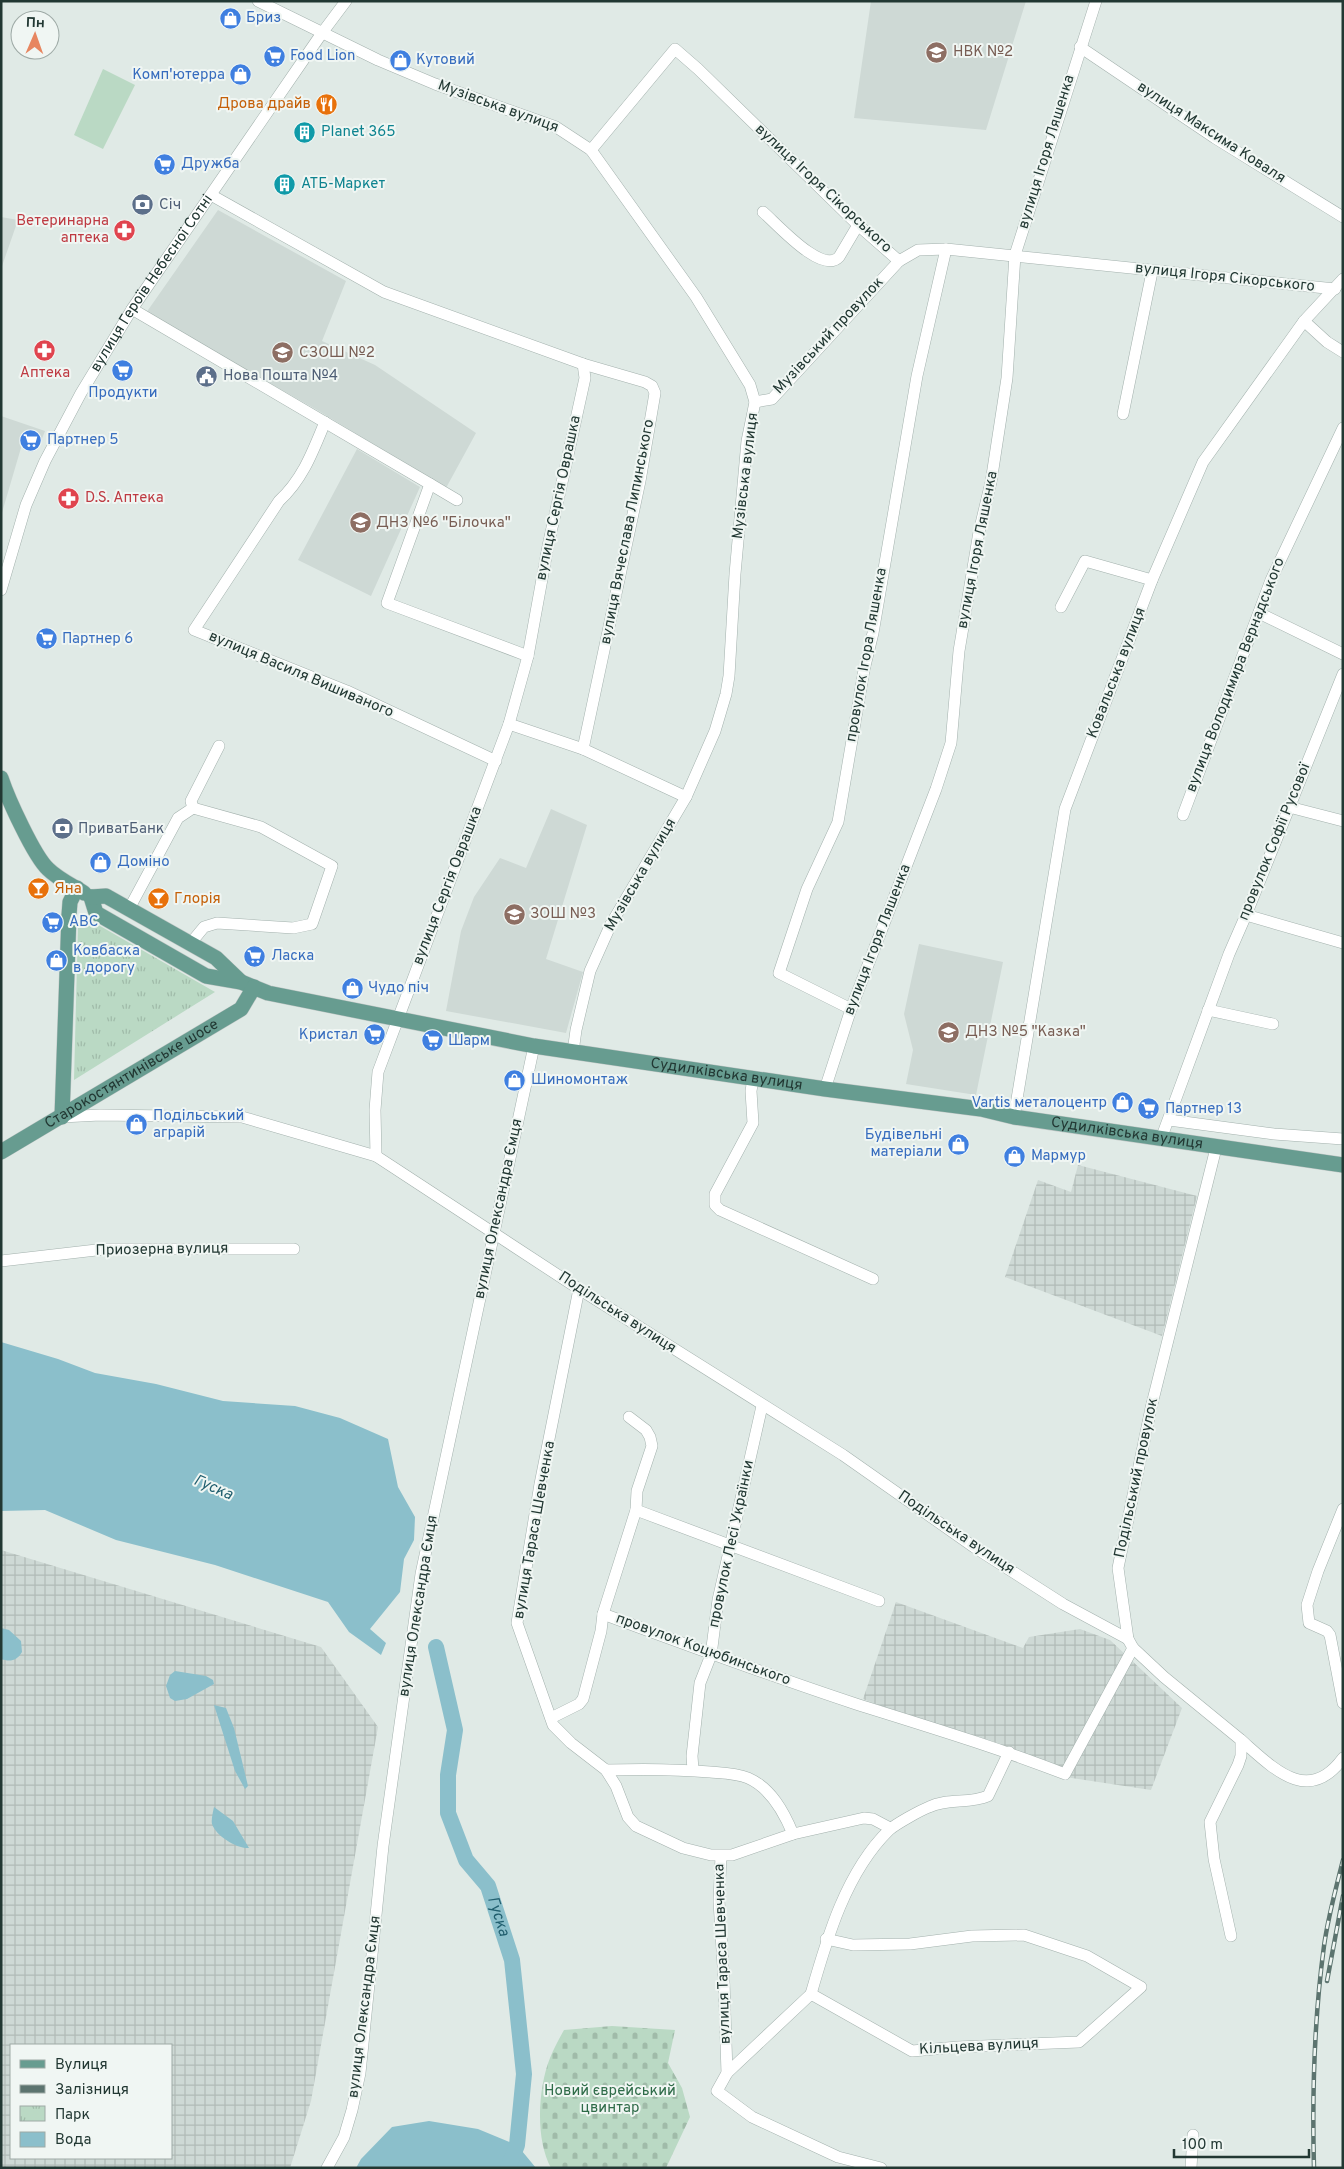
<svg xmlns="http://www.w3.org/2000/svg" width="1344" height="2169" font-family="Overpass,sans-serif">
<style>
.built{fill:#ced9d5}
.industrial{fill:url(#industrial-grid);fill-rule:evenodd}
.cemetery{fill:url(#cemetery-stones)}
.park{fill:url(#park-tufts)}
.garden{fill:#bad9c4}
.water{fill:#8bbfcb}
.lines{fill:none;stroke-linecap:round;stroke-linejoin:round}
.river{stroke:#8bbfcb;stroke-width:16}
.minor-casing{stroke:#a3b1ad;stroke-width:12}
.major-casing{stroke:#c1c7c6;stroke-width:16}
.minor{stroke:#fff;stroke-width:11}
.major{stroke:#679c90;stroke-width:15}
.rail-casing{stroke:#5c746f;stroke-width:4.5}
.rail{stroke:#f0f6f3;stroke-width:2.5;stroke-dasharray:8;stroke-linecap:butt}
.labels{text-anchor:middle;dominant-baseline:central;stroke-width:4;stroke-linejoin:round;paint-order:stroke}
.shop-label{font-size:15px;fill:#366cbe;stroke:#f0f6f3;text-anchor:start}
.education-label{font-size:15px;fill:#785e54;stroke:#f0f6f3;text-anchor:start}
.food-label{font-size:15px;fill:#c56008;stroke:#f0f6f3;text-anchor:start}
.street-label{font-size:15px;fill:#223833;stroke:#f0f6f3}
.culture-label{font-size:15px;fill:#0d838f;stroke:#f0f6f3;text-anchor:start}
.service-label{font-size:15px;fill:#4e5e75;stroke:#f0f6f3;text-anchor:start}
.health-label{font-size:15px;fill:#be3a42;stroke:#f0f6f3;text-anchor:end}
.park-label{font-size:15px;fill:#2f6c49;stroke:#f0f6f3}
.water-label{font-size:16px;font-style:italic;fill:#215f6f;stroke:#f0f6f3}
</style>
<defs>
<pattern id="industrial-grid" width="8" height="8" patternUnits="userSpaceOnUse" patternTransform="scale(1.25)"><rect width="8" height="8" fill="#ced9d5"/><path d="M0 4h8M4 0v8" fill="none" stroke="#b1bbb7"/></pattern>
<pattern id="cemetery-stones" width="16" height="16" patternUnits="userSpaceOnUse" patternTransform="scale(1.25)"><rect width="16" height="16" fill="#bad9c4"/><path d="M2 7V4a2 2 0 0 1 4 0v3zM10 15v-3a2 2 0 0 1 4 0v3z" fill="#a0bba9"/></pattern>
<pattern id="park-tufts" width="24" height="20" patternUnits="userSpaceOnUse" patternTransform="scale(1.25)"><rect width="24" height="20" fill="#bad9c4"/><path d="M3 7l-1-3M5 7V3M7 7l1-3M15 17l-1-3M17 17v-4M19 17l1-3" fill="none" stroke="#a0bba9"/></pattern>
</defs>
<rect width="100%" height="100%" fill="#e0eae6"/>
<!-- built -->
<path class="built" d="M871,1H1026L986,130L854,118Z
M218,210L346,281L322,341L375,365L476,433L446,488L317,410L146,313Z
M1,217L18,220L1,269Z
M1,416L45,431L39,446L23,441L1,516Z
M357,449L420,487L371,596L298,560Z
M551,809L587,825L546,959L583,972L566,1033L446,1011L461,931L474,897L500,858L526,868Z
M919,944L1003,962L976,1095L906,1084L913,1050L904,1014Z"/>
<!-- industrial -->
<path class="industrial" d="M1078,1165L1197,1196L1162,1336L1005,1277L1038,1180L1071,1192Z
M1,1550L321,1647L378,1727L311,2101L290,2168H1ZM11,2045H171V2158H11Z
M896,1602L1023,1648L1029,1637L1080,1629L1110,1640L1182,1708L1151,1790L1065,1777L863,1699Z"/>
<!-- cemetery -->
<path class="cemetery" d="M612,2026L675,2030L668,2063L682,2088L690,2117L666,2168H551C535,2139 538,2088 550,2058C554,2048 559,2039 564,2030Z"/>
<!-- park -->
<path class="park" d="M88,919L215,992L74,1080L78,926Z"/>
<!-- garden -->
<path class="garden" d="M103,69L135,85L103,149L74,135Z"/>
<!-- water -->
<path class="water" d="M1,1342L58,1359L95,1373L156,1384L223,1401L295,1406L340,1418L388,1439L398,1487L415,1517L414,1540L404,1559L400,1592L370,1629L386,1643L381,1655L349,1632L328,1602L215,1565L116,1540L45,1510L1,1511Z
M1,1628L9,1630L21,1641L22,1652C17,1661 10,1662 1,1659Z
M175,1671L206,1676L213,1680L214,1684L187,1699L175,1701L170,1698L166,1686L170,1675Z
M214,1705L226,1708L234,1728L248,1786L245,1789L235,1771Z
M214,1807L233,1821L249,1848C237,1849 216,1836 212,1824C211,1820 213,1812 214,1807Z
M429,2121L478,2129L517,2145L536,2168H356L361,2159L392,2127Z"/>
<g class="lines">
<!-- river -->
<path class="river" id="s1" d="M436,1647L455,1730L448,1775V1813L466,1860L488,1886L512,1960L524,2074L517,2145L508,2168"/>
<defs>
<g id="minor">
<path d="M258,1L378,60L435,84L556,127L591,150L696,297L750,385L755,402L747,441L735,574L729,676L726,694L715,731L686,797L611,924L590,971L576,1030L573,1052"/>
<path d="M1080,47L1215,138L1343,217"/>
<path d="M591,150L675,49L698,69L858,225L899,261L918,250L946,249L1335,289"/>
<path d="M211,195L384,292L583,364L585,378L548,546L528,656L509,724L378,1072L375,1110L376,1156"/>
<path d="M763,212C777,224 822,275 839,257L858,225"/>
<path d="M132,309L430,484L387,603L528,656"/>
<path d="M1304,321L1327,342L1343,352"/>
<path d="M583,364L645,382L652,386L655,393L640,481L583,749"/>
<path d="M755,402L772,399L899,261"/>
<path d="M1123,414L1152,272"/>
<path d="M325,422C313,451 303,479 279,501L194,630L347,691L496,761"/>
<path d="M430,484L457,500"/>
<path id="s2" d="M1,590L26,505L45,461L81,393L132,309L322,33L346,1"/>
<path d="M1061,607L1085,561L1152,580"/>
<path d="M1259,613L1343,654"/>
<path d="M509,724L583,749L686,797"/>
<path d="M1289,807L1343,821"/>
<path d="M193,808L191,801L219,746"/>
<path d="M1183,815L1271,580L1343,428"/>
<path d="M129,909L178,818L193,808L261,827L332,866L312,924L293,928L217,923L204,927L190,944"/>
<path d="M1246,915L1343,943"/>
<path d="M851,1009L779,973L807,889L838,822L864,670L873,633L917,376L946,249"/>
<path d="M1208,1010L1273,1024"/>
<path d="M753,1079L751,1091L753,1123L715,1194V1205L720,1210L873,1279"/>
<path d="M825,1089L851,1009L936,789L951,743L959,651L979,532L991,482L1007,378L1015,255L1096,1"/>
<path d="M62,1117L100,1115L242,1117L376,1156L579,1289L843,1455L974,1547L1063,1604L1128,1639"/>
<path d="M1014,1117L1065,809L1152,580L1203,462L1304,321L1343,279"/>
<path d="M1169,1120L1274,1134L1343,1139"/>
<path d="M1161,1139L1229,954L1246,915L1343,674"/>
<path d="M1216,1148L1151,1408L1118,1568L1128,1639L1133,1648L1164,1677L1241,1740V1756L1238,1765L1210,1822L1214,1859L1231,1936"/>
<path d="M1,1261L105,1249H294"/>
<path d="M579,1289L540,1484L517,1623L553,1725L571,1743L606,1770L616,1786L628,1817L636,1826L683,1848L711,1855H732L793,1834L864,1818L873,1819L890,1828"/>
<path d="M629,1417L646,1430L650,1437L652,1446L637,1491L636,1510L603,1614C687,1645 771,1676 856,1704C926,1726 996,1747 1065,1774L1133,1648"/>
<path d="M1343,1509L1318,1571L1307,1605L1309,1623L1327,1631L1330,1635L1343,1703"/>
<path d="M636,1510L879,1601"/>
<path d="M551,1718L579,1704L583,1699L601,1631L603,1614"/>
<path d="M1241,1740C1273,1768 1308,1806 1343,1758"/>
<path d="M606,1770C641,1769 676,1769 710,1772C723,1773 736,1773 748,1778C771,1788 784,1812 793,1834"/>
<path d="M693,1770L692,1756L700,1683L711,1655L718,1600L762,1406"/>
<path d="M721,1856L719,1901L724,1982L727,2073L717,2091L752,2117L838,2157L881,2168"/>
<path d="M811,1994C827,1938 846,1872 889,1830C896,1824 919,1811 929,1807C948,1798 969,1804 988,1796L1009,1752"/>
<path d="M727,2073L811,1994L912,2051L958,2047L1079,2042L1141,1987L1087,1956L1024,1935L972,1936L910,1944L853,1945L826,1939"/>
<path d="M327,2168L344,2137L352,2110L360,2073L383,1846L421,1574L534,1046"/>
<path d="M1191,2168L1193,2135"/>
</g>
<g id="major">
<path d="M1,778C8,799 34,856 48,869C58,879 73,886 84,893"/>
<path id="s3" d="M91,897L96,913L206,976L241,982L268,993L534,1046L825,1089L981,1109L1014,1117L1343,1165"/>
<path d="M91,897L106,896L129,909L216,958L241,982"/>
<path d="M62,1117L69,915L70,902L77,888"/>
<path id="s4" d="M1,1152L241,1009L254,987"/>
</g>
</defs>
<!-- minor casing -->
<use href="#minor" class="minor-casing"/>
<!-- major casing -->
<use href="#major" class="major-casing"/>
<!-- minor -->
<use href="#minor" class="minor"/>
<!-- major -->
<use href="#major" class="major"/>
<defs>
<path id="rail" d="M1327,1981L1343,1896
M1314,2168C1312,2094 1314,2020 1324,1946C1328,1917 1336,1888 1343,1860"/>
</defs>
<!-- rail casing -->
<use href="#rail" class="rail-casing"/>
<!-- rail -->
<use href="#rail" class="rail"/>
</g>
<!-- icons -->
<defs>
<symbol id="shop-disc" viewBox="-11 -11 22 22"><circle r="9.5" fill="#3f7fe0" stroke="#f0f6f3"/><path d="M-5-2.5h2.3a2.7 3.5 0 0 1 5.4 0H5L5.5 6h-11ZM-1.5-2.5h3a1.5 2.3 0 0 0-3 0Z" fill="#fff"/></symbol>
<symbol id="school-disc" viewBox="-11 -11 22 22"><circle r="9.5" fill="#8d6e63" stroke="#f0f6f3"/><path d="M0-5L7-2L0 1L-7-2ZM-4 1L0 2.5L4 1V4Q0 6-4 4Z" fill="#fff"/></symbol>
<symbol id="supermarket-disc" viewBox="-11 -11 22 22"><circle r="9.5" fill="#3f7fe0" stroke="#f0f6f3"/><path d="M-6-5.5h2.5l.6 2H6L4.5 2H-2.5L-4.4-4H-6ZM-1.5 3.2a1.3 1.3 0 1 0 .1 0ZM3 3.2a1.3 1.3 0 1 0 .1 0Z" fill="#fff"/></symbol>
<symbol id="restaurant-disc" viewBox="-11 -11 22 22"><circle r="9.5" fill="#e8710a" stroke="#f0f6f3"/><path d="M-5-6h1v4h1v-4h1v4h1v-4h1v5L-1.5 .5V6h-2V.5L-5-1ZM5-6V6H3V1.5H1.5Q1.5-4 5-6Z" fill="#fff"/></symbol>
<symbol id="building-disc" viewBox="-11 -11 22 22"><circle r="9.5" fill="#0f9aa8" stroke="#f0f6f3"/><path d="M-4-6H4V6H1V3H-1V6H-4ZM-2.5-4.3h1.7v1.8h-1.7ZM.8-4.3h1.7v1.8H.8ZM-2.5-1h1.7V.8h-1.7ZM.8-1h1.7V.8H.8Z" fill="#fff"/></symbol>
<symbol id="bank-disc" viewBox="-11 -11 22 22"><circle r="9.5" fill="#5c6f8a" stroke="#f0f6f3"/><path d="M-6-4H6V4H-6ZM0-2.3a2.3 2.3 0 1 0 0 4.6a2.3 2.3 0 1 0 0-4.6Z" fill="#fff"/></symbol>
<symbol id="pharmacy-disc" viewBox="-11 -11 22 22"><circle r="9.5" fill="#e0444e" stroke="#f0f6f3"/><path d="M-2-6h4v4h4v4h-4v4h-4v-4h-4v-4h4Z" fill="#fff"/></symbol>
<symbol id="civic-disc" viewBox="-11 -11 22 22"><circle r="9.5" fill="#5c6f8a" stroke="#f0f6f3"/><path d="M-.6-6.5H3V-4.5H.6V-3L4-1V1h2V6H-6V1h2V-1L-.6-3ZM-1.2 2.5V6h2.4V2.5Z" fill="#fff"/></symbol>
<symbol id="bar-disc" viewBox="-11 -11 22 22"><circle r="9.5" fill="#e8710a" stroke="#f0f6f3"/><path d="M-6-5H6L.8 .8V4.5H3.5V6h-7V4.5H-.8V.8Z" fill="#fff"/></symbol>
</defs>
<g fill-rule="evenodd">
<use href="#shop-disc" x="218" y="6" width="25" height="25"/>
<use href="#school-disc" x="924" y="40" width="25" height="25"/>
<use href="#supermarket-disc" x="262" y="44" width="25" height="25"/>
<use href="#shop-disc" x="388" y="48" width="25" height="25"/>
<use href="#shop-disc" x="228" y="62" width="25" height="25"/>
<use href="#restaurant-disc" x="314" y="92" width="25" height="25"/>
<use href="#building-disc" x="292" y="120" width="25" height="25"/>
<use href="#supermarket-disc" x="152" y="152" width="25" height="25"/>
<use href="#building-disc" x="272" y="172" width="25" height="25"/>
<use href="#bank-disc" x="130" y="192" width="25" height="25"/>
<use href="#pharmacy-disc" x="112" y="218" width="25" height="25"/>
<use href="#pharmacy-disc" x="32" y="338" width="25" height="25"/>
<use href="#school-disc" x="270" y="340" width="25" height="25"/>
<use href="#supermarket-disc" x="110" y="358" width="25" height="25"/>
<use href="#civic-disc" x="194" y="364" width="25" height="25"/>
<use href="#supermarket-disc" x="18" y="428" width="25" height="25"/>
<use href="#pharmacy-disc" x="56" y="486" width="25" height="25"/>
<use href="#school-disc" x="348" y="510" width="25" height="25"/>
<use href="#supermarket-disc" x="34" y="626" width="25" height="25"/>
<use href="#bank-disc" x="50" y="816" width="25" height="25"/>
<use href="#shop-disc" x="88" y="850" width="25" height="25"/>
<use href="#bar-disc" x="26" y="876" width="25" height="25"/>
<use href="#bar-disc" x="146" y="886" width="25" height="25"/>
<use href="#school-disc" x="502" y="902" width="25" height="25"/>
<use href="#supermarket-disc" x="40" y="910" width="25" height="25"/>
<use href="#supermarket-disc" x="242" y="944" width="25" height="25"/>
<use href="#shop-disc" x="44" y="948" width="25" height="25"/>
<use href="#shop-disc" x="340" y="976" width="25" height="25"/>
<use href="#school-disc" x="936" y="1020" width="25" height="25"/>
<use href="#supermarket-disc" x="362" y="1022" width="25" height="25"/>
<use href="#supermarket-disc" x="420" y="1028" width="25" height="25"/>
<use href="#shop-disc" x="502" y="1068" width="25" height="25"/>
<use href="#shop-disc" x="1110" y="1090" width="25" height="25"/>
<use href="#supermarket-disc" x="1136" y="1096" width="25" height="25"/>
<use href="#shop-disc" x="124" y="1112" width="25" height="25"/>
<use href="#shop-disc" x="946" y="1132" width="25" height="25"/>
<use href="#shop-disc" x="1002" y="1144" width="25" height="25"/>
</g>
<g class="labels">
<!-- shop labels -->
<g class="shop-label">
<text x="246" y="18">Бриз</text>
<text x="290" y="56">Food Lion</text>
<text x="416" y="60">Кутовий</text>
<text x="225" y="75" text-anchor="end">Комп'ютерра</text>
<text x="181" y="164">Дружба</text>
<text x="123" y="393" text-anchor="middle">Продукти</text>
<text x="47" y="440">Партнер 5</text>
<text x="62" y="639">Партнер 6</text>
<text x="117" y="862">Доміно</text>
<text x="69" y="922">АВС</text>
<text x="73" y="951">Ковбаска<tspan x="73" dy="17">в дорогу</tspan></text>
<text x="271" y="956">Ласка</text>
<text x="368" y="988">Чудо піч</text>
<text x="358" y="1035" text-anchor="end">Кристал</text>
<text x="448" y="1041">Шарм</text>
<text x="531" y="1080">Шиномонтаж</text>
<text x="1107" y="1103" text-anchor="end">Vartis металоцентр</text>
<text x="1165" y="1109">Партнер 13</text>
<text x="153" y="1116">Подільський<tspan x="153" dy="17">аграрій</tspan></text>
<text x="942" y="1135" text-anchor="end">Будівельні<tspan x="942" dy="17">матеріали</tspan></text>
<text x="1031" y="1156">Мармур</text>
</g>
<!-- education labels -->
<g class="education-label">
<text x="953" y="52">НВК №2</text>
<text x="299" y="353">СЗОШ №2</text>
<text x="376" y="523">ДНЗ №6 "Білочка"</text>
<text x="530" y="914">ЗОШ №3</text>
<text x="965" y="1032">ДНЗ №5 "Казка"</text>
</g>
<!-- food labels -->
<g class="food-label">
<text x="311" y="104" text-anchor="end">Дрова драйв</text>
<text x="54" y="889">Яна</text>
<text x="174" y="899">Глорія</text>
</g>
<!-- street labels -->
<g class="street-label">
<text transform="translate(498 107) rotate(20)">Музівська вулиця</text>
<text transform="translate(1211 133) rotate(33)">вулиця Максима Коваля</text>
<text transform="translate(1047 152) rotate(-73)">вулиця Ігоря Ляшенка</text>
<text transform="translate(823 189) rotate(43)">вулиця Ігоря Сікорського</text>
<text transform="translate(1225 278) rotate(6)">вулиця Ігоря Сікорського</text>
<text stroke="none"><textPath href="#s2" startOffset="344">вулиця Героїв Небесної Сотні</textPath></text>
<text transform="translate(829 336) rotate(-47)">Музівський провулок</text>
<text transform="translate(746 476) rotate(-83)">Музівська вулиця</text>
<text transform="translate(559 498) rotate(-78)">вулиця Сергія Оврашка</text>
<text transform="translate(628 532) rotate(-79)">вулиця Вячеслава Липинського</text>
<text transform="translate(978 550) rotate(-79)">вулиця Ігоря Ляшенка</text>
<text transform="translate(867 655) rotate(-80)">провулок Ігора Ляшенка</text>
<text transform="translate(1117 673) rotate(-69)">Ковальська вулиця</text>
<text transform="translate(301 675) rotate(23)">вулиця Василя Вишиваного</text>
<text transform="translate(1236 675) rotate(-69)">вулиця Володимира Вернадського</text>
<text transform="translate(1275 842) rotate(-68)">провулок Софії Русової</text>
<text transform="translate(641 875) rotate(-60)">Музівська вулиця</text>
<text transform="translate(448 886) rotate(-69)">вулиця Сергія Оврашка</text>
<text transform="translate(878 940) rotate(-69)">вулиця Ігоря Ляшенка</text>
<text stroke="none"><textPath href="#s4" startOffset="152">Старокостянтинівське шосе</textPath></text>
<text stroke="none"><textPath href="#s3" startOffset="674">Судилківська вулиця</textPath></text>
<text stroke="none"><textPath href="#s3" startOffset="1079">Судилківська вулиця</textPath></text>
<text transform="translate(499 1209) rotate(-78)">вулиця Олександра Ємця</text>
<text transform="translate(162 1250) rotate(-1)">Приозерна вулиця</text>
<text transform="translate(617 1313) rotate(33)">Подільська вулиця</text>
<text transform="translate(1137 1478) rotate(-78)">Подільський провулок</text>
<text transform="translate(535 1530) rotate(-80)">вулиця Тараса Шевченка</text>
<text transform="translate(956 1533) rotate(34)">Подільська вулиця</text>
<text transform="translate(732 1544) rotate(-78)">провулок Лесі Українки</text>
<text transform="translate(419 1606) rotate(-81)">вулиця Олександра Ємця</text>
<text transform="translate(703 1650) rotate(20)">провулок Коцюбинського</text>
<text transform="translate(723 1954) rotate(-92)">вулиця Тараса Шевченка</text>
<text transform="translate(365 2007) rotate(-83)">вулиця Олександра Ємця</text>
<text transform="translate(979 2047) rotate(-3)">Кільцева вулиця</text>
</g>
<!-- culture labels -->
<g class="culture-label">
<text x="321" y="132">Planet 365</text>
<text x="301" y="184">АТБ-Маркет</text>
</g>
<!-- service labels -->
<g class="service-label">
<text x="159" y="205">Січ</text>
<text x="223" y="376">Нова Пошта №4</text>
<text x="78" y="829">ПриватБанк</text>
</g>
<!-- health labels -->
<g class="health-label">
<text x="109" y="221">Ветеринарна<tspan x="109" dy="17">аптека</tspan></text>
<text x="45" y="373" text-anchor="middle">Аптека</text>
<text x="85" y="498" text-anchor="start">D.S. Аптека</text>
</g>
<!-- park labels -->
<g class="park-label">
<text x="610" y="2091">Новий єврейський<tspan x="610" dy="17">цвинтар</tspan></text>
</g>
<!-- water labels -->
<g class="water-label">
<text transform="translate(213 1488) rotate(23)">Гуска</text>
<text stroke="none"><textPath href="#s1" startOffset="285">Гуска</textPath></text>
</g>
</g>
<!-- border -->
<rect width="1344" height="2169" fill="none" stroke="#223833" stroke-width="5"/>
<!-- legend -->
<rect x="10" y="2044" width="162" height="115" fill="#f0f6f3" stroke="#9eaaa6"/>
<rect x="20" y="2060" width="25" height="8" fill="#679c90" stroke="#9eaaa6"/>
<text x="55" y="2069" font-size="15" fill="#223833">Вулиця</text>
<rect x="20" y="2085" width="25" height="8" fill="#5c746f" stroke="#9eaaa6"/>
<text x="55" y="2094" font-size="15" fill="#223833">Залізниця</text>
<rect x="20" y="2106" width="25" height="15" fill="url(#park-tufts)" stroke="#9eaaa6"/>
<text x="55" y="2119" font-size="15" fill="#223833">Парк</text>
<rect x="20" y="2132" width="25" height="15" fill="#8bbfcb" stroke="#9eaaa6"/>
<text x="55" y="2144" font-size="15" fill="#223833">Вода</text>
<!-- north arrow -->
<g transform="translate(35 35) rotate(2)"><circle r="24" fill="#f0f6f3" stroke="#9eaaa6"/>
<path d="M0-4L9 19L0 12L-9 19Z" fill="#e78660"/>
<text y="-8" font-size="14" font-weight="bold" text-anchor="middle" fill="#223833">Пн</text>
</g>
<!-- scale -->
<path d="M1174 2149v8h135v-8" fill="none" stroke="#223833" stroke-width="2.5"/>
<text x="1182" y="2149" font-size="15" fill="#223833" stroke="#f0f6f3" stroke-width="4" paint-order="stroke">100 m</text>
</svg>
